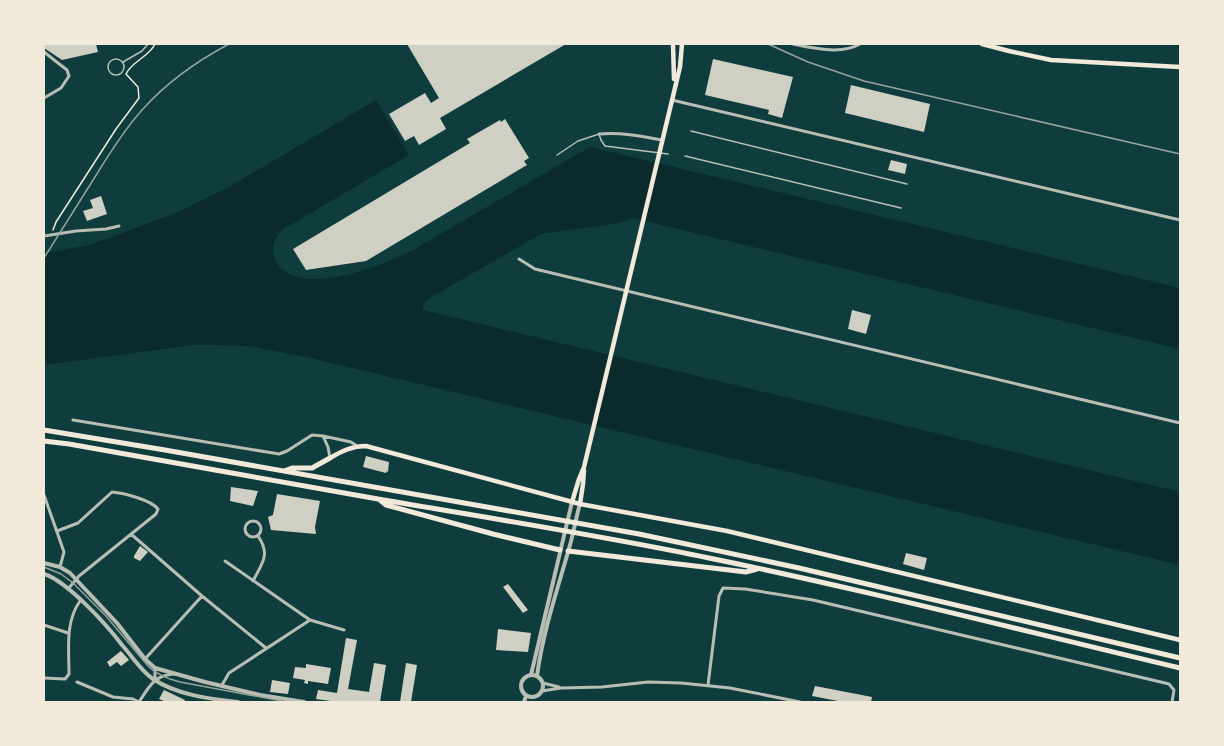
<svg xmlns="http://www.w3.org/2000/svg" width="1224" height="746" font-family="Barlow,sans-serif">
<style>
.water{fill:#0a2a2b}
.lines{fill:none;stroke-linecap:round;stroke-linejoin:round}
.stream{stroke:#0a2a2b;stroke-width:1.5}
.building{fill:#cfcfc3}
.path{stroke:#f1e9da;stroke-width:1.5}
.service{stroke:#b8beb3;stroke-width:1.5}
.minor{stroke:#b8beb3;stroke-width:3}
.tertiary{stroke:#b8beb3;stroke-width:4}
.secondary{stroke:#f1e9da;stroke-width:4.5}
.trunk{stroke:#f1e9da;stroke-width:5}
.tram{stroke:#97a49c;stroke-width:1.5}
.rail{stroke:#97a49c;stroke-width:1.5}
</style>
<rect width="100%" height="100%" fill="#0f3d3e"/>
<!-- water -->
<path class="water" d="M376,100L409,155L282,230C274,239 270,249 275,260C295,301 385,265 413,250L590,147L1180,288V349L632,218L619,223L541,234L428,299L423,304V310L1180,492V565L302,356L247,346L217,345H193L44,365V322L47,321L46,319H44V253L85,246L109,238L178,212L229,187Z"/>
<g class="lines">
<!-- stream -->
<path class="stream" d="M1176,44H1180"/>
</g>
<!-- building -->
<path class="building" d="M44,44H96L98,52L62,60L44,48Z
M407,44H566L440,118L446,129L419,145L414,136L405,141L389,114L425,93L431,103L439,98Z
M713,59L793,77L782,118L768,114L769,110L705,95Z
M851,85L930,104L924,132L845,113Z
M505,119L529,158L524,161L527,165L366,261L306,270L293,249L470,143L467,139L500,120L501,122Z
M891,160L907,164L905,174L888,170Z
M101,196L107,214L87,221L83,211L93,208L90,200Z
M852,310L871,315L866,334L848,329Z
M366,456L389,462L388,472L387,471L386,473L363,467Z
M231,487L258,491L253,506L230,501Z
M277,494L320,501L315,527L316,534L271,530L268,517L273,515Z
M140,546L148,552L140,561L134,558V556Z
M906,553L927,558L924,570L903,564Z
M508,584L528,610L523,613L503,587Z
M498,629L531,633L528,652L496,650Z
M346,638L357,640L348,689L369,692L374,663L386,665L380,702H338L316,699L318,690L337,693Z
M121,651L129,660L121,666L117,662L110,667L107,662Z
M406,663L417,665L411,702H400Z
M306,664L331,668L328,684L308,681V684L304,683L305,680L293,678L295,667L306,668Z
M272,680L290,683L288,694L270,692Z
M815,686L872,697L871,702H843L812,696Z
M164,690L185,700L184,702H166L159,699Z"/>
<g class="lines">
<!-- path -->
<path class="path" d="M53,230L56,222L116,129L139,98L138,87L126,74C132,61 149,57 155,44"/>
<!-- service -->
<path class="service" d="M108 67a8 8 0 1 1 16 0a8 8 0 1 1-16 0Z
M123,62L142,51L148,44
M691,131L907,184
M557,155L578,141L599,134L601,140L605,146L668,154
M685,156L901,208"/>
<!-- minor -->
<path class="minor" d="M793,44C813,48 841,55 860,44
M44,52L67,70L69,76L61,88L44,98
M672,100L1180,220
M599,134C621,132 641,136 662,140
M44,236L76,231L106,229L119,226
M519,259L535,269L1180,423
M73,420L279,454L287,451L312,435L323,436L351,442L357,446
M323,436L328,447L330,458
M44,495L64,552L60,567
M245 529a8 8 0 1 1 16 0a8 8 0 1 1-16 0Z
M57,531L78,523L112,492C124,493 151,500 158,509L156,514L79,576L68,589
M131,534L202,596L266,648
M225,561L310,620
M253,581C262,563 271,555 258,536
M44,625L68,633
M145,659L202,596
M44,678L65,679L69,674C69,649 65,622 80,601
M155,680V668
M77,682L113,697L133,699L139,702
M543,683L559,687
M222,685L229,673L310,620L344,630
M708,685L719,596L723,588L745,589L813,600L1165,683L1169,684L1174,690L1172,702
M542,691L561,688L602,687L648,682L681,683L730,688L800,702
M139,702C149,687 154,675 174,674"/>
<!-- tertiary -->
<path class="tertiary" d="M44,563L60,567L70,573L117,623L145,659L155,668L205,682L260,695L304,702
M44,574C67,581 107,625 122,645C132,656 141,671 153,679C177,695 210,699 238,702
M521 686a11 11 0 1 1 22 0a11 11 0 1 1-22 0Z
M531,675L572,502
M537,676C543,631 558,588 570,545C574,531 576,517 580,504
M524,702L526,696"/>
<!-- secondary -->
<path class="secondary" d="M673,44L674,79
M982,44L1009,51L1051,60L1180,67
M330,458C342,451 352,446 366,446L580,504L727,531L1180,640
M572,502L579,479L584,467L680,67L682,44
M580,504L583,484L584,470"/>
<!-- trunk -->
<path class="trunk" d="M44,430L165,450L639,534L799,568L1180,658
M44,441L69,444C172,462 275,481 378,499C488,518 599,535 709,558C867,590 1023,631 1180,668
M284,471L292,468H312L330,458
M380,500L386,505L493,534L560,550
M568,551L746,572L757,569"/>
<!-- tram -->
<path class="tram" d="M44,567L61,574L73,583L106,616L148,666C157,675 168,679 180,682L287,702"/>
<!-- rail -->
<path class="rail" d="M768,44L808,62L864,81L1180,154
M44,258C61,231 78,204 95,177C109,154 124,130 142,110C166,83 197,61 229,44"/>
</g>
<!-- border -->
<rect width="1224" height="746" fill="none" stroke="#f1e9da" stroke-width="90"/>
</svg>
